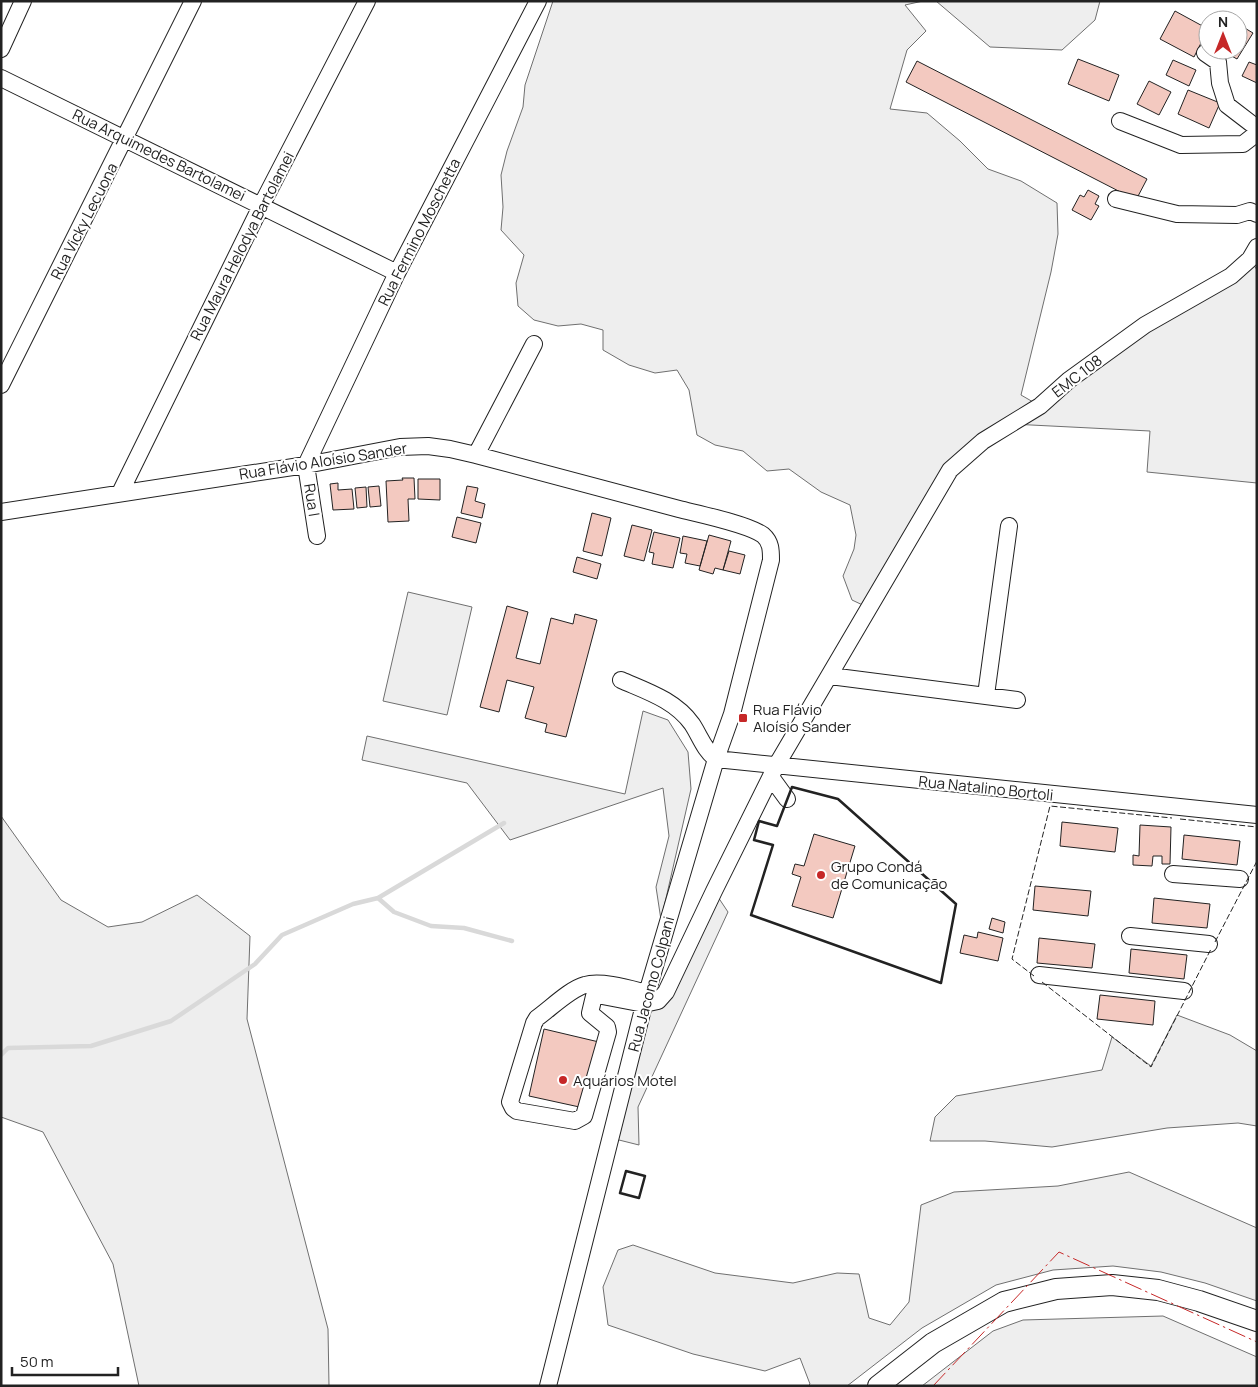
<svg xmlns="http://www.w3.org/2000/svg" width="1258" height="1387" font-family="Manrope,sans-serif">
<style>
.green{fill:#eee;stroke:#6f6f6f}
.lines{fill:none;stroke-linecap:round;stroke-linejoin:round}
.stream{stroke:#d9d9d9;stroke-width:4.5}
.building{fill:#f3c9c0;stroke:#222}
.minor-casing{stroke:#222;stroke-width:18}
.major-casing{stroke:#222;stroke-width:22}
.minor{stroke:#fff;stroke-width:16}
.major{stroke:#fff;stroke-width:20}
.fence{stroke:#222;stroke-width:1;stroke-dasharray:6 2.5;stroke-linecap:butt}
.wall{stroke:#222;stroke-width:2.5}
.power{stroke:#c62828;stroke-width:1;stroke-dasharray:18 4 2.5 4;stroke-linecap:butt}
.poi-dot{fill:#c62828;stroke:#fff;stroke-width:2}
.labels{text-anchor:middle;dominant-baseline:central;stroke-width:4;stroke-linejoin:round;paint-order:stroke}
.street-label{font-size:15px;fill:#222;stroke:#fff}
.poi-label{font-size:15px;fill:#222;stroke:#fff;text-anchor:start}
</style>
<rect width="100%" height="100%" fill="#fff"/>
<!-- green -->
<path class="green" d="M553,1H923L905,5L926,31L907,50L890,109L927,113L960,141L988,169L1021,181L1057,203L1058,234L1051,272L1021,395L1040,406L1250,259L1257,270V483L1147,472L1150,431L1011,424L950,470L869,608L852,600L843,576L854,549L856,535L850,505L821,492L789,469L767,471L743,451L715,445L697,435L689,390L677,370L655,373L629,365L603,350V330L581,324L558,326L534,320L518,306L516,283L524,255L501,230L503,207L501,175L507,151L523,107L525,85Z
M936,1H1100L1095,20L1062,50L990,47Z
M408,592L472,607L447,715L383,701Z
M643,711L668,720L688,752L691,789L661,920L656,887L669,836L663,788L510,840L467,783L362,760L367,736L625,794Z
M1,816L61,900L108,927L142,922L197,895L250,936L247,1019L328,1329L329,1386H139L113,1264L43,1132L1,1117Z
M714,891L728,912L638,1107L639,1145L611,1138L644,1004L658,1001Z
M1177,1015L1230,1035L1257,1051V1126L1238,1123L1167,1128L1052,1147L985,1141H930L935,1117L956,1096L1102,1070L1112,1037L1151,1066Z
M1129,1172L1257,1228V1301L1205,1283L1161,1272L1113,1266L1053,1270L996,1285L922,1328L847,1386H808L810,1384L800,1358L765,1371L693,1354L608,1325L603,1287L618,1250L633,1245L715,1273L793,1283L837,1273L859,1274L869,1318L890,1325L909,1302L921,1205L954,1192L1058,1186Z
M1163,1316L1257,1357V1386H922L993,1331L1023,1320Z"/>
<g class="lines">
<!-- stream -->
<path class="stream" d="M378,898L394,912L431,926L464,928L512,941
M1,1055L8,1048L91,1046L171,1021L255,964L282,935L353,904L378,898L504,823"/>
</g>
<!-- building -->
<path class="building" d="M1175,11L1208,29L1194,57L1160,39Z
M1238,24L1253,33L1237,59L1221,50H1238Z
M1078,59L1119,75L1109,101L1068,84Z
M1173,60L1196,70L1189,86L1166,75Z
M917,61L1147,179L1136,200L906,82Z
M1249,62L1257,65V83L1242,76Z
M1149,81L1171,92L1159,115L1137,104Z
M1188,90L1220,103L1209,128L1178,114Z
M1088,190L1099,196L1095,204L1099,206L1091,220L1072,210L1080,195L1084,197Z
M402,478H414L415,499H408L409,521L388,522L386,481L403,480Z
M418,479H440V500L418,499Z
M338,483V490L352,489L354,509L333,510L330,484Z
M379,486L381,506L370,507L368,487Z
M467,486L478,488L475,501L485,504L482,518L461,513Z
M366,487L367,507L357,508L355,488Z
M592,513L611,518L602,556L583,551Z
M457,517L481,523L476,543L452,537Z
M632,525L652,530L644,561L624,556Z
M654,532L680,538L673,568L652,564L654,553L649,552Z
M709,535L731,541L723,570L715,568L713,574L699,570Z
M683,536L707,541L700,566L685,563L687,554L680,553Z
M729,551L745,555L740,574L723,570Z
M577,557L601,564L597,579L573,572Z
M507,606L528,612L516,658L540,664L551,618L573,624L575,614L597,620L566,737L545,732L547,724L525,718L534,687L507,680L499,712L480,707Z
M1062,822L1118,828L1115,852L1060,846Z
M1140,825L1171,827L1170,864H1162V856H1153L1152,866L1133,865V855L1139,856Z
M814,834L855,846L833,918L792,906L801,877L792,874L795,864L804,866Z
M1184,835L1240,841L1237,865L1182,859Z
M1035,886L1091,891L1088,916L1033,910Z
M1154,898L1210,904L1207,928L1152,923Z
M992,918L1005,922L1003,933L989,929Z
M978,932L1003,938L998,961L960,953L964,935L977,938Z
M1039,938L1095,944L1092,968L1037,963Z
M1131,949L1187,955L1184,979L1129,973Z
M1100,995L1155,1001L1153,1025L1097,1019Z
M544,1029L599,1042L584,1108L529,1096Z"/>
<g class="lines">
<defs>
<path id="minor" d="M1,49L23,1
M1205,53L1218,62L1220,83L1227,105L1257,128
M1,78L397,273
M1120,121L1181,145L1243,144L1257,133
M1116,199L1177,214L1237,215L1250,211L1257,214
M1,385L193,1
M476,455L534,344
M120,493L261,206L367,1
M1,512L306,465L400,447L428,446L450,449L476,455C544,473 612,491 679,509C699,514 748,524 763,535C771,542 771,550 771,560L732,714L716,759L647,993L548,1386
M317,536L306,465L397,273L538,1
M830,676L1017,700
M621,680C646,691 675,700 692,724C700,736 704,750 716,759L1257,815
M986,695L1009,526
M771,777L787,799
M1173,874L1240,879
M1130,936L1209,944
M1039,975L1184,991
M647,993C631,989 601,980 585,985C570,989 551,1008 537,1018L534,1023L510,1102L513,1108L517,1111L575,1121L584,1116L608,1032L607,1027L590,1013L594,996L597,995L644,1004L658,1001L666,992L714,891L776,766L950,470L983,441L1040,406L1069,380L1145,325L1231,276L1250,259L1257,247"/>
<path id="major" d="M878,1386L933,1343L1004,1302L1056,1289L1112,1285L1158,1290L1199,1301L1257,1321"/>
</defs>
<!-- minor casing -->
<use href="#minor" class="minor-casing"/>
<!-- major casing -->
<use href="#major" class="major-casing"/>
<!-- minor -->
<use href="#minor" class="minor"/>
<!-- major -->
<use href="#major" class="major"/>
<!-- fence -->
<path class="fence" d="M1180,819L1257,827
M1215,942L1257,861
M1034,976L1012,959L1050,806L1172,818
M1042,982L1151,1067L1211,949"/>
<!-- wall -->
<path class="wall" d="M792,787L838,799L956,904L941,983L751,915L773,845L754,840L759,821L777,826Z
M626,1171L645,1176L639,1198L620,1193Z"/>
<!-- power -->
<path class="power" d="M933,1386L1059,1252L1257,1342"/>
</g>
<!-- markers -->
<g class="poi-dot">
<rect x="738" y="713" width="10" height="10" rx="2.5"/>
<circle cx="821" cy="875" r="5"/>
<circle cx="563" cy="1080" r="5"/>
</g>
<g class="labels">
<!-- street labels -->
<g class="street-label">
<text transform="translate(159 155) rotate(26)">Rua Arquimedes Bartolamei</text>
<text transform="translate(84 221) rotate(-63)">Rua Vicky Lecuona</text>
<text transform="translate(419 232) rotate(-63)">Rua Fermino Moschetta</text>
<text transform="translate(242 246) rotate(-63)">Rua Maura Helodya Bartolamei</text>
<text transform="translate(1077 376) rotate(-38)">EMC 108</text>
<text transform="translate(323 461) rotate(-9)">Rua Flávio Aloísio Sander</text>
<text transform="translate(312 500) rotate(81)">Rua I</text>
<text transform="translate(986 788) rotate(6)">Rua Natalino Bortoli</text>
<text transform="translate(651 984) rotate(-75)">Rua Jacomo Colpani</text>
</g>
<!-- poi labels -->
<g class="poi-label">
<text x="753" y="709">Rua Flávio<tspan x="753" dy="17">Aloísio Sander</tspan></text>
<text x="831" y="866">Grupo Condá<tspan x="831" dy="17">de Comunicação</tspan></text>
<text x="573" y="1080">Aquários Motel</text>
</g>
</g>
<!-- border -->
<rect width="1258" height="1387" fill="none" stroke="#222222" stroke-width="5"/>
<!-- north arrow -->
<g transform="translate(1223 35)"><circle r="24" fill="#ffffff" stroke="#a7a7a7"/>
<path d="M0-4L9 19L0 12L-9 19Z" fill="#c62828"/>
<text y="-8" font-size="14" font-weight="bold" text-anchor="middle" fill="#222222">N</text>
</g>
<!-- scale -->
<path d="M12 1367v8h106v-8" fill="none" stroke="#222222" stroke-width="2.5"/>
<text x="20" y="1367" font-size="15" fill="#222222" stroke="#ffffff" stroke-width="4" paint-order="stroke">50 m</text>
</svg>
